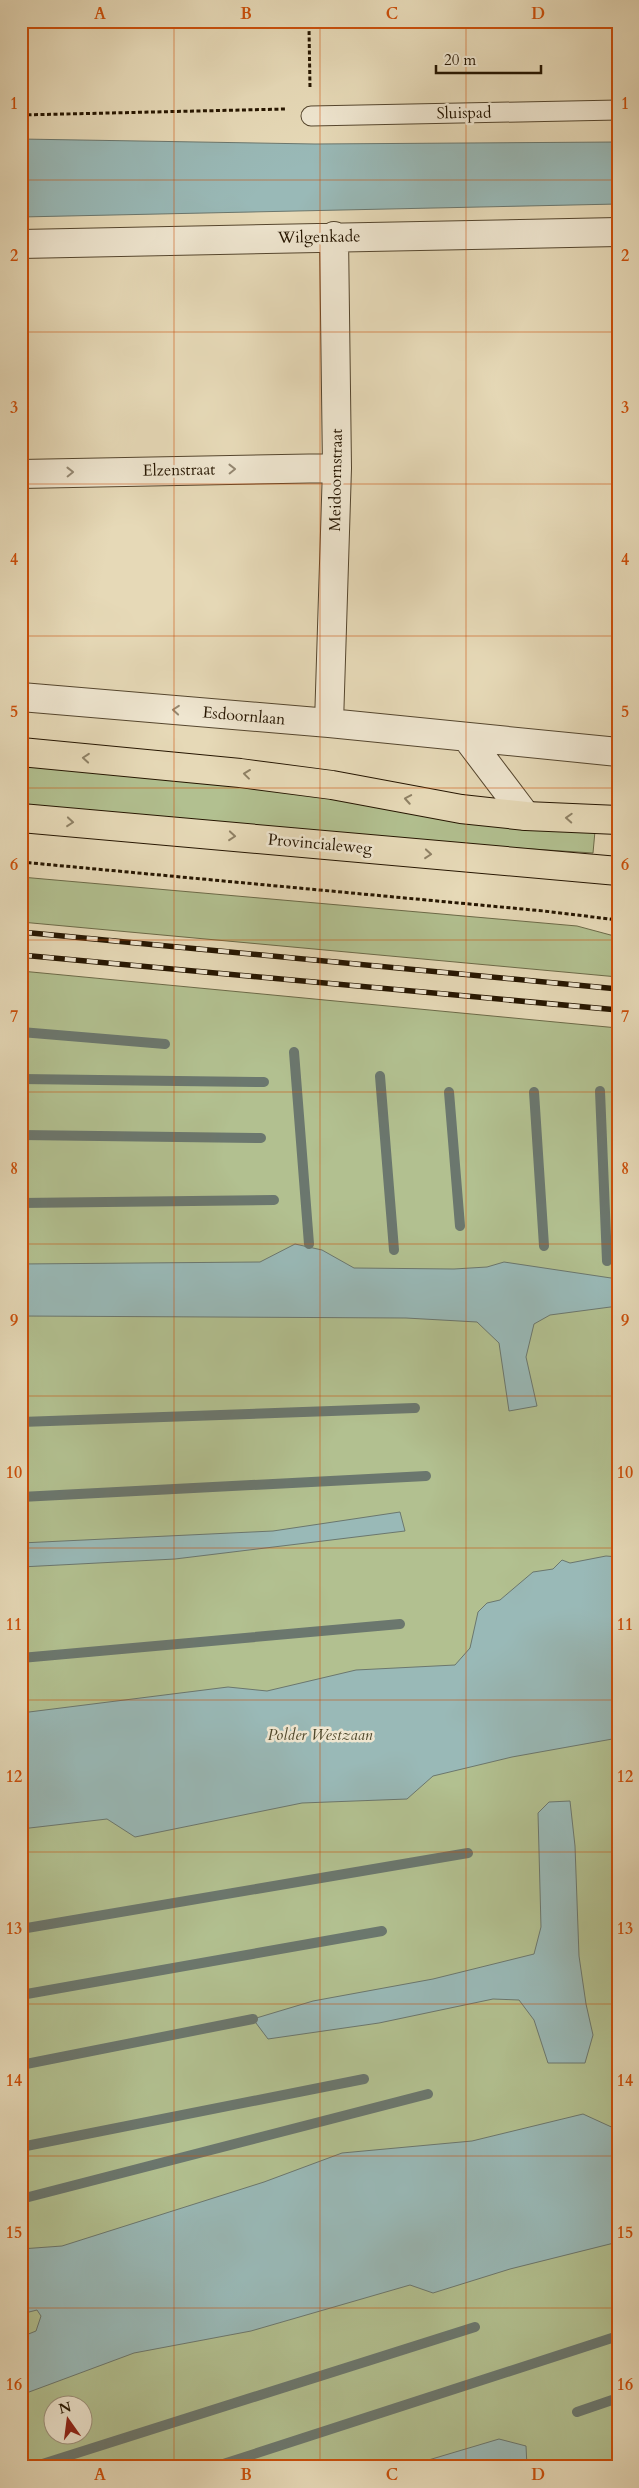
<svg xmlns="http://www.w3.org/2000/svg" width="639" height="2488" font-family="Cardo,serif">
<style>
.green{fill:#b2c090;stroke:#6c6a48;fill-rule:evenodd}
.water{fill:#99b9b7;stroke:#6b776e}
.lines{fill:none;stroke-linecap:round;stroke-linejoin:round}
.stream{stroke:#6b776e;stroke-width:10}
.service-casing{stroke:#55462e;stroke-width:21}
.minor-casing{stroke:#55462e;stroke-width:30}
.primary-casing{stroke:#251500;stroke-width:30}
.path{stroke:#251500;stroke-width:3;stroke-dasharray:4 2.5;stroke-linecap:butt}
.service{stroke:#efe6d0;stroke-width:19}
.minor{stroke:#efe6d0;stroke-width:28}
.primary{stroke:#e6d9b7;stroke-width:28}
.rail-casing{stroke:#251500;stroke-width:5.5}
.rail{stroke:#efe6d0;stroke-width:4;stroke-dasharray:11;stroke-linecap:butt}
.oneway{stroke:#948872}
.oneway2{stroke:#8f8165}
.grid{fill:none;stroke:#cb4f0a;stroke-width:1;stroke-opacity:0.55}
.labels{text-anchor:middle;dominant-baseline:central;stroke-width:5;stroke-linejoin:round;paint-order:stroke}
.street-label{font-size:16px;fill:#251500;stroke:#efe6d0}
.park-label{font-size:16px;font-style:italic;fill:#4f482b;stroke:#efe6d0}
.neatline{fill:none;stroke:#cb4f0a;stroke-width:2}
.grid-label{font-size:16px;text-anchor:middle;font-weight:bold;fill:#cb4f0a}
</style>
<rect width="100%" height="100%" fill="#e6d9b7"/>
<filter id="stains"><feTurbulence type="fractalNoise" baseFrequency=".004" numOctaves="4"/><feColorMatrix values="0 0 0 0 .2 0 0 0 0 .09 0 0 0 0 .02 0 0 0 .5 -.17"/></filter>
<radialGradient id="worn" r=".72"><stop offset=".6" stop-color="#630" stop-opacity="0"/><stop offset="1" stop-color="#630" stop-opacity=".3"/></radialGradient>
<!-- green -->
<path class="green" d="M21,763L168,777L595,831L593,853L331,836L21,806Z
M21,877L577,926L618,937V977L21,922Z
M21,971L618,1028V2467H21ZM52,2406H82V2436H52Z"/>
<!-- water -->
<path class="water" d="M21,139L315,144L618,142V204L21,217Z
M295,1244L322,1250L354,1268L454,1269L487,1267L504,1262L611,1278L618,1283V1306L550,1315L534,1324L526,1357L537,1406L509,1411L499,1343L477,1322L406,1318L21,1316V1264L260,1262Z
M400,1512L405,1531L175,1559L21,1567V1543L273,1531Z
M606,1556L618,1557V1738L512,1757L433,1776L407,1799L302,1803L135,1837L107,1819L21,1829V1713L228,1687L267,1691L356,1670L455,1665L470,1648L478,1612L487,1603L500,1600L533,1572L553,1569L562,1560L570,1563Z
M570,1801L575,1846L579,1956L586,2004L593,2035L585,2063H548L534,2020L519,2000L493,1999L379,2023L268,2039L253,2019L313,2001L433,1979L534,1954L541,1927L538,1813L549,1802Z
M583,2114L618,2130V2242L510,2269L433,2293L410,2285L251,2331L134,2353L21,2395V2337L36,2331L41,2316L37,2310L21,2314V2249L62,2246L264,2182L342,2153L472,2141Z
M499,2439L526,2446L527,2467H405Z"/>
<g class="lines">
<!-- stream -->
<path class="stream" d="M21,1032L165,1044
M294,1052L309,1244
M380,1076L394,1250
M21,1079L264,1082
M600,1091L607,1261
M449,1092L460,1226
M534,1092L544,1246
M21,1135L261,1138
M21,1203L274,1200
M21,1422L415,1408
M21,1497L426,1476
M21,1658L400,1624
M21,1929L468,1853
M21,1995L382,1931
M21,2065L253,2019
M21,2147L364,2079
M21,2199L428,2094
M577,2412L618,2398
M33,2467L475,2327
M214,2467L618,2336"/>
<defs>
<path id="service" d="M311,116L618,110"/>
<path id="minor" d="M21,244L618,232
M21,474L337,468
M21,697L329,723L618,752
M329,723L337,468L334,236
M467,738L526,816"/>
<path id="primary" d="M21,752L240,773L332,785L461,809L526,816L618,820
M21,818L618,871"/>
</defs>
<!-- service casing -->
<use href="#service" class="service-casing"/>
<!-- minor casing -->
<use href="#minor" class="minor-casing"/>
<!-- primary casing -->
<use href="#primary" class="primary-casing"/>
<!-- path -->
<path class="path" d="M302,21L309,28L310,88
M21,115L285,109
M21,862L544,911L618,920"/>
<!-- service -->
<use href="#service" class="service"/>
<!-- minor -->
<use href="#minor" class="minor"/>
<!-- primary -->
<use href="#primary" class="primary"/>
<defs>
<path id="rail" d="M21,932L618,989
M21,955L618,1010"/>
</defs>
<!-- rail casing -->
<use href="#rail" class="rail-casing"/>
<!-- rail -->
<use href="#rail" class="rail"/>
</g>
<!-- one-way arrows -->
<defs><path id="oneway-chevron" d="M-2-3.5L2.5 0L-2 3.5" fill="none" stroke-width="1.6" stroke-linecap="round" stroke-linejoin="round" transform="scale(1.25)"/></defs>
<g class="oneway">
<use href="#oneway-chevron" transform="translate(232 469) rotate(-1)"/>
<use href="#oneway-chevron" transform="translate(70 472) rotate(-1)"/>
<use href="#oneway-chevron" transform="translate(176 710) rotate(-175)"/>
</g>
<g class="oneway2">
<use href="#oneway-chevron" transform="translate(86 758) rotate(-175)"/>
<use href="#oneway-chevron" transform="translate(247 774) rotate(-173)"/>
<use href="#oneway-chevron" transform="translate(408 799) rotate(-170)"/>
<use href="#oneway-chevron" transform="translate(569 818) rotate(-177)"/>
<use href="#oneway-chevron" transform="translate(70 822) rotate(5)"/>
<use href="#oneway-chevron" transform="translate(232 836) rotate(5)"/>
<use href="#oneway-chevron" transform="translate(428 854) rotate(5)"/>
</g>
<!-- grid -->
<path class="grid" d="M174,21V2467M320,21V2467M466,21V2467M21,180H618M21,332H618M21,484H618M21,636H618M21,788H618M21,940H618M21,1092H618M21,1244H618M21,1396H618M21,1548H618M21,1700H618M21,1852H618M21,2004H618M21,2156H618M21,2308H618"/>
<g class="labels">
<!-- street labels -->
<g class="street-label">
<text transform="translate(464 113) rotate(-1)">Sluispad</text>
<text transform="translate(319 237) rotate(-1)">Wilgenkade</text>
<text transform="translate(179 470) rotate(-1)">Elzenstraat</text>
<text transform="translate(336 480) rotate(-89)">Meidoornstraat</text>
<text transform="translate(244 716) rotate(5)">Esdoornlaan</text>
<text transform="translate(320 844) rotate(5)">Provincialeweg</text>
</g>
<!-- park labels -->
<g class="park-label">
<text x="320" y="1735">Polder Westzaan</text>
</g>
</g>
<!-- margin -->
<rect width="639" height="2488" fill="none" stroke="#e6d9b7" stroke-width="55"/>
<!-- north arrow -->
<g transform="translate(68 2420) rotate(346)"><circle r="24" fill="#efe6d0" stroke="#9e927d"/>
<path d="M0-4L9 19L0 12L-9 19Z" fill="#8f2418"/>
<text y="-8" font-size="14" font-weight="bold" text-anchor="middle" fill="#251500">N</text>
</g>
<!-- scale -->
<path d="M436 65v8h105v-8" fill="none" stroke="#251500" stroke-width="2.5"/>
<text x="444" y="65" font-size="15" fill="#251500" stroke="#efe6d0" stroke-width="4" paint-order="stroke">20 m</text>
<rect x="28" y="28" width="584" height="2432" class="neatline"/>
<g class="grid-label">
<text x="100" y="19">A</text>
<text x="246" y="19">B</text>
<text x="392" y="19">C</text>
<text x="538" y="19">D</text>
<text x="14" y="109">1</text>
<text x="625" y="109">1</text>
<text x="14" y="261">2</text>
<text x="625" y="261">2</text>
<text x="14" y="413">3</text>
<text x="625" y="413">3</text>
<text x="14" y="565">4</text>
<text x="625" y="565">4</text>
<text x="14" y="717">5</text>
<text x="625" y="717">5</text>
<text x="14" y="870">6</text>
<text x="625" y="870">6</text>
<text x="14" y="1022">7</text>
<text x="625" y="1022">7</text>
<text x="14" y="1174">8</text>
<text x="625" y="1174">8</text>
<text x="14" y="1326">9</text>
<text x="625" y="1326">9</text>
<text x="14" y="1478">10</text>
<text x="625" y="1478">10</text>
<text x="14" y="1630">11</text>
<text x="625" y="1630">11</text>
<text x="14" y="1782">12</text>
<text x="625" y="1782">12</text>
<text x="14" y="1934">13</text>
<text x="625" y="1934">13</text>
<text x="14" y="2086">14</text>
<text x="625" y="2086">14</text>
<text x="14" y="2238">15</text>
<text x="625" y="2238">15</text>
<text x="14" y="2390">16</text>
<text x="625" y="2390">16</text>
<text x="100" y="2480">A</text>
<text x="246" y="2480">B</text>
<text x="392" y="2480">C</text>
<text x="538" y="2480">D</text>
</g>
<rect width="100%" height="100%" filter="url(#stains)"/>
<rect width="100%" height="100%" fill="url(#worn)"/>
</svg>
